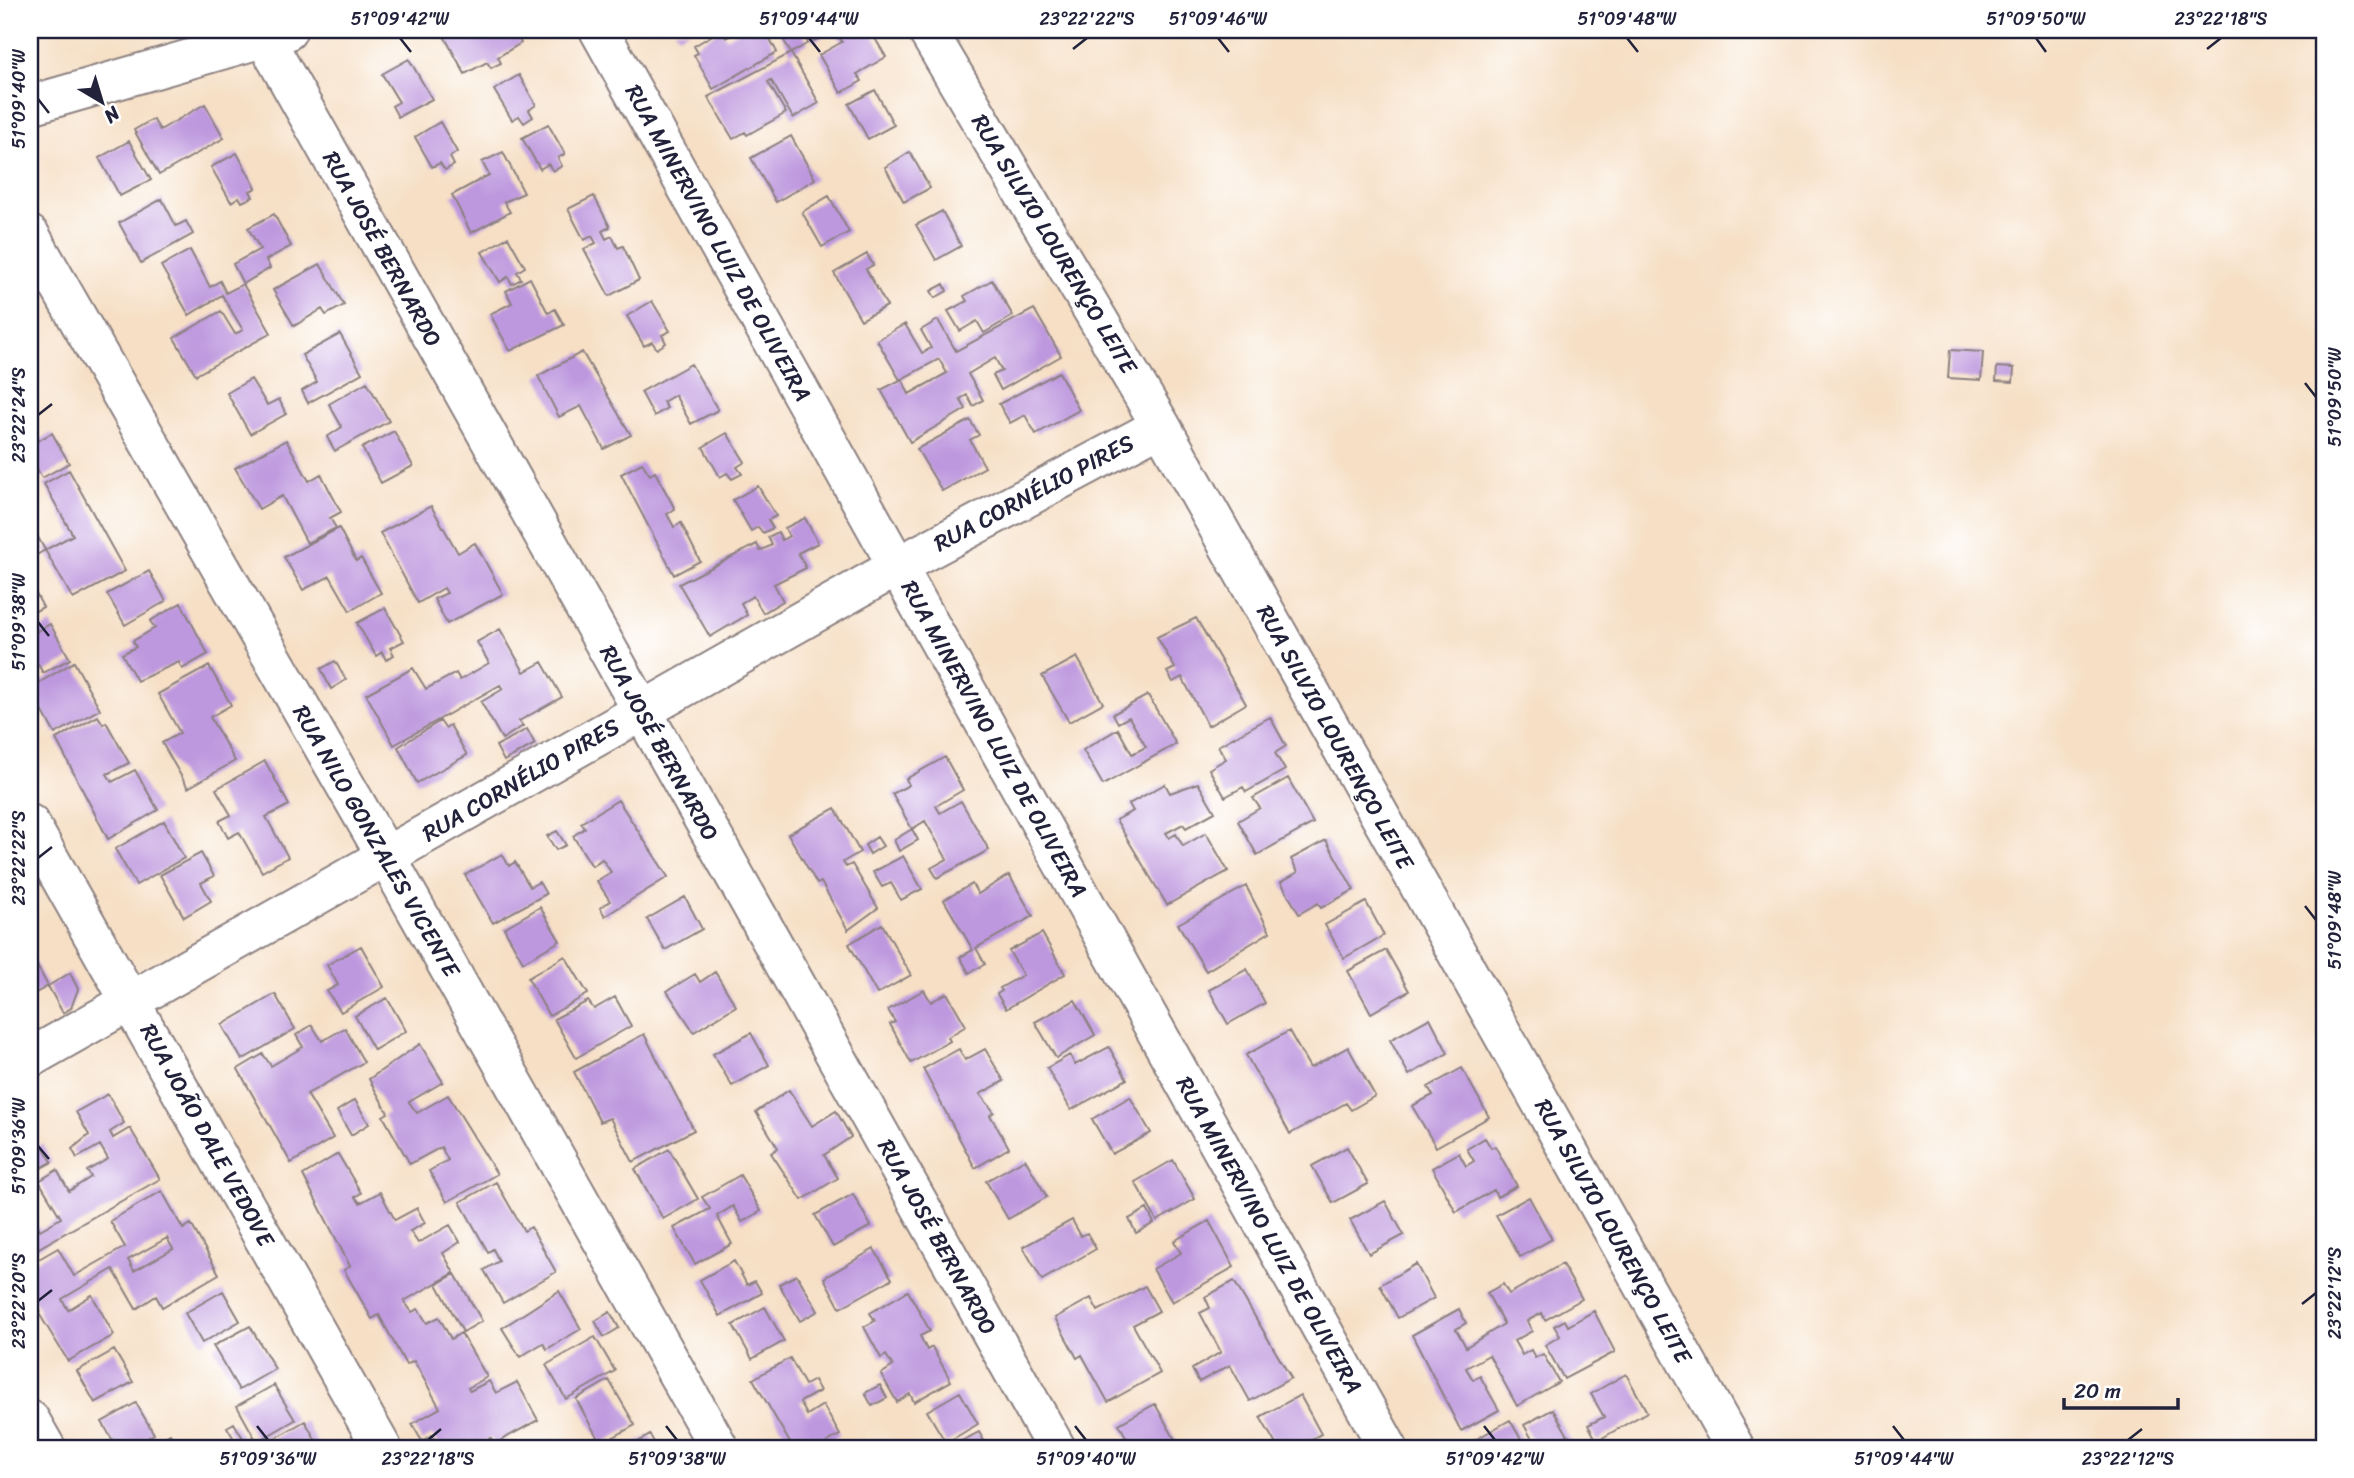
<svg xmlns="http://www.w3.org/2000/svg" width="2354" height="1478" font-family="Sriracha,sans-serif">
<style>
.building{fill:#be98de;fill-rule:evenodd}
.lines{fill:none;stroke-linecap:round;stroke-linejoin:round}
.minor-casing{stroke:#8c8080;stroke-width:42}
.minor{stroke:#fff;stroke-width:38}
.ticks{fill:none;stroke:#22223b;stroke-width:2.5}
.labels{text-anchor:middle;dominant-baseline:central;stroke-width:6;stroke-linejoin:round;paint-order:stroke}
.street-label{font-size:23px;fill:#22223b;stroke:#fff}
.neatline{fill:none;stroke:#22223b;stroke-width:2.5}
.ticks-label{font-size:18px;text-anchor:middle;fill:#22223b}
</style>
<rect width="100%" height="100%" fill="#fff"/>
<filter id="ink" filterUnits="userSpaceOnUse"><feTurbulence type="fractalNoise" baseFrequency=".0143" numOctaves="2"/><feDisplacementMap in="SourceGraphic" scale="14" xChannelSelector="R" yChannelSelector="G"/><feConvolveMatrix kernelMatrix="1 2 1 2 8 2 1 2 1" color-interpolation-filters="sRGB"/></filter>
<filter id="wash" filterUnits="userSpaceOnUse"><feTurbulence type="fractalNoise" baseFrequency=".00686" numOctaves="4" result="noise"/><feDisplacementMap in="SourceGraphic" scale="28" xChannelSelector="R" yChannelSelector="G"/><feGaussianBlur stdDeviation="1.57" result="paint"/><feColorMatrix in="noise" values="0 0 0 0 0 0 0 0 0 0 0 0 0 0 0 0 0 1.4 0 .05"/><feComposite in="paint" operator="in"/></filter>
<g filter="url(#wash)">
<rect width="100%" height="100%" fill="#f6dfc5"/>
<g id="blocks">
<!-- building -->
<path class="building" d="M454,30H513L521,43L498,57L501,63L491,68L487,62L465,74L444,36Z
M674,30H690L678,36Z
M721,30L726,38L741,30H765L777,52L713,89L694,55L698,53L694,46Z
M778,30H801L808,43L791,53Z
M807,30H834L814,41Z
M835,30H870L886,57L857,74L862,81L841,93L819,55L842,42Z
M791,53L819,103L793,118L771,80L768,82L786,113L747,135L745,132L733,139L708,97Z
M409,59L432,99L398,117L392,106L399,102L382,74Z
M519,75L536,105L529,110L533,117L524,123L519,116L512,120L494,90Z
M875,90L894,125L868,139L849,104Z
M205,104L224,138L159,175L134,130L153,119L160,130Z
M440,122L457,152L450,157L454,165L445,170L440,163L432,167L415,137Z
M548,124L565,154L558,158L562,166L553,171L548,164L540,169L522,138Z
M791,136L815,179L776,202L751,158Z
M129,141L151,180L120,196L99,158Z
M503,152L524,193L504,202L510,212L471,233L452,195L489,175L482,162Z
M910,152L930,188L904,202L885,167Z
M237,153L256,188L250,191L253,197L242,202L239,197L231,202L211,167Z
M594,196L610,227L602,231L606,239L612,236L618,248L623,246L639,280L609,296L584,249L596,243L592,236L584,240L568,209Z
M829,196L849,232L822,247L802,212Z
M162,199L176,226L186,221L193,234L141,263L119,223Z
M942,211L961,246L936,260L916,225Z
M274,214L291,246L266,260L270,268L243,284L233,264L260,249L248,228Z
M508,237L525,267L517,272L521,279L512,284L508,277L500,282L482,252Z
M190,250L210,287L220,281L226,293L243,284L271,333L196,375L174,338L221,311L235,334L243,330L222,295L189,315L161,266Z
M867,254L873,265L866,269L887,306L861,320L834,273Z
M320,264L344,305L326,315L322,309L294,326L273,290Z
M530,278L548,313L555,309L564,325L510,351L490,314L512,303L506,291Z
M992,280L1013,316L984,333L977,321L960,331L948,311L967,301L964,296Z
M944,284L947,291L935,298L931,291Z
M652,301L670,331L662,335L666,343L657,349L652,342L644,346L627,316Z
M1034,309L1061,356L1001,390L993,375L1002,371L995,358L968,374L983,400L973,406L967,395L960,399L966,409L910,442L881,390L902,379L909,394L947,373L939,359L900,380L877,340L905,324L922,353L931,348L921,330L938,320L956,351Z
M340,334L362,373L308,403L302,391L317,382L302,355Z
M1950,350L1983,352L1981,380L1948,378Z
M582,352L631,435L604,449L581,406L559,417L538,376Z
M691,364L718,410L691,424L675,395L663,402L667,408L654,416L641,392Z
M1997,367L2014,368L2013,382L1996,381Z
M1059,372L1079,410L1036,434L1025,415L1010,423L999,404Z
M251,379L267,405L279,399L286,414L250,434L227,393Z
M367,382L389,421L335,451L327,437L342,427L329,404Z
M30,399L38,414L30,419Z
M970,420L979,435L970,440L985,467L942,491L917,449Z
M394,431L413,466L381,483L362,448Z
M52,433L69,463L42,478L30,456V445Z
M727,433L745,462L737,467L742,474L732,479L727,473L720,477L703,447Z
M286,440L309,481L321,474L341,512L330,518L336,528L307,543L282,496L259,509L235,468Z
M642,463L650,475L655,472L675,509L667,514L674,527L681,523L700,561L674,575L621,474Z
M69,470L125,571L73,599L45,550L73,535L44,484Z
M758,486L776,516L768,520L773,528L763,533L758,527L751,531L733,500Z
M431,506L458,553L475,543L503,594L447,624L434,599L447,593L444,588L418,603L380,533Z
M805,518L818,543L798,553L806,568L774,584L783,601L763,613L753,596L741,603L747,615L710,637L679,584L757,544L760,551L772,545L768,537L778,532L782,540L789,536L785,528Z
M30,523L45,550L30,559Z
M339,528L356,561L361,558L381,593L350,611L330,576L303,590L284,557Z
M149,571L166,601L125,625L107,594Z
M30,583L43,607L30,614Z
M181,603L208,654L182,669L179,662L137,681L122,654L136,647L133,641L155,628L150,621Z
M385,608L404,641L390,648L394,655L386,660L382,652L376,656L357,623Z
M1196,618L1246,704L1208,726L1182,677L1173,682L1167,672L1175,668L1157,637Z
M50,624L70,659L43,673L30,650V635Z
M500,629L524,672L542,662L562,697L519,721L523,726L502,739L481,702L503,689L500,685L394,745L366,694L413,668L426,689L456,673L460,680L489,663L477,642Z
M1077,657L1103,703L1069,722L1042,676Z
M335,661L346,680L331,689L321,669Z
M74,662L100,709L55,734L30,688Z
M209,666L231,705L210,717L235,761L188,788L162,743L180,733L158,694Z
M1148,695L1176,744L1103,785L1083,750L1118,729L1132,754L1146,747L1129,717L1118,723L1113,714Z
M98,716L103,724L106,722L129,763L107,774L112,782L135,770L158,810L108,839L56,739Z
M1270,717L1286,746L1275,753L1285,770L1246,792L1243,787L1225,797L1209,769L1226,759L1218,746Z
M440,721L445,728L450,725L467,755L417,783L398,747Z
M527,729L535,744L504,761L496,746Z
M945,757L963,790L936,806L940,813L961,801L989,850L937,878L931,868L947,859L925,821L912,829L918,840L899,851L894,840L912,829L892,794L909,785L906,779Z
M265,761L289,805L266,817L288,857L262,872L239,832L228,838L219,821L231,815L216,789Z
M1288,778L1313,823L1257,855L1238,821L1260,808L1253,798Z
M1198,783L1215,812L1186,828L1183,824L1166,833L1169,838L1176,834L1183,846L1206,833L1228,871L1167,905L1116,820L1133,811L1129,804L1165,784L1170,793Z
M618,800L668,877L605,916L600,908L610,901L597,881L611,872L602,859L592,866L573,836L585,828L581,823Z
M835,808L860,852L843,862L846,867L852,864L878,908L848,930L821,882L817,884L788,834Z
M164,821L184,858L136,885L115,849Z
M557,831L566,845L556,850L547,836Z
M877,837L883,846L870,854L865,845Z
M1326,840L1354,890L1321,908L1318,903L1299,914L1281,882L1298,872L1291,859Z
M201,853L214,876L201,883L211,901L184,917L160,875Z
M502,854L509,866L515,862L530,887L539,882L546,894L493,923L465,875Z
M903,856L922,889L901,900L891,883L882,887L873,872Z
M1009,875L1033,916L976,948L985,964L969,973L960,957L973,950L944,900L972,884L978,894Z
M1246,886L1270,932L1206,971L1178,924Z
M685,897L702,929L665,950L647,919Z
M1366,902L1384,935L1344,958L1325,925Z
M540,907L560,941L523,962L504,928Z
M882,924L911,975L877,994L849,944Z
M1042,933L1065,974L1006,1009L997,994L1002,991L1000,988L1023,975L1009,951Z
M361,946L384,987L341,1012L327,991L338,985L327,965Z
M1386,950L1409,991L1371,1013L1348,971Z
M30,953L48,986L30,996Z
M565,956L588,994L549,1016L528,978Z
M1247,969L1265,1003L1228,1024L1209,990Z
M715,972L736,1006L694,1032L667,991L695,974L700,982Z
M70,973L78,989L71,1008L63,1013L48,986Z
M924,990L931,1002L947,993L966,1026L948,1037L950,1041L911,1063L890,1024L895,1022L888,1010Z
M275,994L295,1029L242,1060L222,1025Z
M615,997L631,1026L576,1058L554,1019L588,1001L594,1009Z
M387,998L406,1031L374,1050L355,1016Z
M1075,1000L1095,1035L1056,1058L1035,1022Z
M1430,1018L1448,1053L1409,1075L1390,1040Z
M312,1025L322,1041L345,1028L364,1062L307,1094L333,1138L291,1163L238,1069L263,1054L271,1066L303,1047L296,1035Z
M1289,1031L1310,1068L1348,1047L1375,1096L1351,1110L1346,1103L1290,1134L1246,1055Z
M751,1033L769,1065L732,1086L713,1054Z
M644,1034L694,1130L633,1162L610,1118L600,1122L574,1072Z
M420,1044L443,1082L409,1102L417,1113L448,1095L497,1174L447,1202L429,1171L448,1160L441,1147L410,1164L383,1116L388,1113L369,1079Z
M1109,1047L1127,1079L1071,1110L1047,1068L1070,1055L1075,1065Z
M959,1049L965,1060L985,1049L1004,1081L980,1094L994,1112L990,1115L1009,1148L975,1168L923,1069Z
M1462,1068L1489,1117L1436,1147L1412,1106L1433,1095L1428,1087Z
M789,1090L812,1126L836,1111L851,1137L824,1155L838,1178L802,1200L771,1153L778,1148L756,1112Z
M108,1094L124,1123L110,1132L113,1138L130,1128L160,1179L30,1253V1212L40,1230L61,1218L39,1181L57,1170L69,1191L91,1177L87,1171L108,1159L100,1145L77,1158L72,1149L89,1135L76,1112Z
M1130,1097L1151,1133L1112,1154L1092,1119Z
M355,1100L369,1124L351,1135L337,1111Z
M1485,1138L1491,1148L1495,1146L1517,1186L1497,1197L1494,1190L1456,1212L1432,1168L1459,1153L1466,1166L1474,1161L1467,1149Z
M42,1144L52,1162L30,1174V1151Z
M1347,1147L1368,1184L1333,1203L1312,1166Z
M669,1149L698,1199L663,1219L635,1169Z
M338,1154L361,1193L355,1197L360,1203L380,1192L395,1220L417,1208L425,1223L410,1231L418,1243L450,1225L460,1242L443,1253L454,1273L404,1301L412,1312L418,1309L427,1323L439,1317L451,1339L461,1333L487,1377L468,1388L470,1391L489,1381L496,1393L517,1382L538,1420L498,1442L502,1448H489L495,1445L491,1438L473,1448H440L432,1435L422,1441L412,1424L440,1408L414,1361L406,1365L379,1315L372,1319L344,1270L350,1266L303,1175Z
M1025,1159L1047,1197L1008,1219L986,1181Z
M1173,1160L1195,1199L1157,1221L1135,1182Z
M740,1175L761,1211L742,1222L733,1206L717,1216L732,1244L695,1264L674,1228L710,1209L702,1197Z
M496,1182L524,1231L531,1227L556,1272L503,1303L484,1270L499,1261L493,1249L488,1252L460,1202Z
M162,1191L183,1229L191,1224L219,1274L162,1307L156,1296L136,1309L113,1269L62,1299L68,1310L92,1295L114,1335L68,1361L38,1312L40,1311L30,1291V1264L58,1248L74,1276L125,1247L110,1221ZM167,1238L173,1249L134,1271L128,1260Z
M853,1194L871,1226L833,1247L815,1215Z
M1529,1197L1552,1239L1520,1257L1496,1215Z
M1385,1201L1404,1235L1369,1254L1350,1220Z
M1147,1209L1154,1223L1136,1233L1129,1219Z
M1072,1220L1081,1236L1087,1233L1096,1249L1042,1280L1023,1247Z
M1209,1221L1234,1267L1172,1302L1153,1269L1181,1253L1174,1241Z
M874,1249L892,1279L840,1308L824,1278Z
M734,1261L747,1285L755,1281L762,1293L720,1316L700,1280Z
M1416,1264L1434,1298L1398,1318L1380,1285Z
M1562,1264L1582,1299L1545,1320L1542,1313L1527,1321L1532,1331L1514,1341L1522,1355L1531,1350L1535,1358L1543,1354L1559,1382L1517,1406L1489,1355L1466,1368L1473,1380L1480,1376L1499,1410L1461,1431L1412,1335L1459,1309L1466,1323L1456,1329L1466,1347L1504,1324L1487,1293L1503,1284L1509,1294Z
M455,1274L482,1321L463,1332L437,1284Z
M797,1275L818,1311L800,1321L779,1284Z
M1234,1281L1291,1378L1250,1401L1230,1365L1199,1382L1192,1369L1221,1352L1200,1313L1210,1308L1205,1297Z
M1145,1286L1159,1311L1133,1325L1160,1373L1108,1402L1082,1355L1077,1358L1055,1318L1091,1298L1098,1311Z
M223,1291L240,1321L202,1343L185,1313Z
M559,1291L581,1329L547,1349L543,1343L520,1357L502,1328Z
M908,1291L930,1331L920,1336L927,1350L932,1347L951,1381L914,1402L910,1394L897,1402L881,1374L893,1366L886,1355L881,1358L864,1327L875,1321L870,1313Z
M765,1307L784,1341L752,1359L733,1325Z
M1594,1311L1615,1352L1564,1379L1545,1345L1560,1336L1554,1326L1565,1320L1568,1326Z
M610,1312L619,1328L604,1337L595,1321Z
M250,1326L275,1369L239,1390L213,1346Z
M595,1337L615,1371L566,1399L546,1365Z
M114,1350L133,1382L95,1403L77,1371Z
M790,1358L805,1385L814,1380L820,1391L800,1402L807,1415L823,1405L840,1435L827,1442L829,1448H793L753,1379Z
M1626,1374L1647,1412L1597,1441L1588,1425L1604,1417L1591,1394Z
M609,1380L635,1425L601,1444L576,1399Z
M274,1385L295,1420L257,1442L260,1446L253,1448L251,1445L257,1442L237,1406Z
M880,1385L887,1398L872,1406L865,1393Z
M960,1392L978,1424L946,1443L927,1411Z
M1300,1395L1321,1434L1295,1448H1278L1260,1417Z
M136,1403L154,1434L130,1448H117L102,1422Z
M1155,1404L1180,1448H1132L1119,1424Z
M1553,1409L1575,1448H1537L1524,1425Z
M1510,1420L1526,1448H1479L1475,1440Z
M305,1421L320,1448H272L268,1442Z
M234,1423L244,1440L237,1444L227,1427Z
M979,1432L988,1448H948Z
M170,1434L178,1448H145Z
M650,1435L657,1448H628Z"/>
</g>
</g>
<g filter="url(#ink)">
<use href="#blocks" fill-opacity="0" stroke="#8c8080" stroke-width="2"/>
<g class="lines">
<defs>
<path id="minor" d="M599,30L1388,1448
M927,30L1161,426L1735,1448
M264,37L1056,1448
M30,105L287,31
M30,235L387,858L719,1448
M30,824L382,1448
M30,1058L898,566L1161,426
M30,1420L46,1448"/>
</defs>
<!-- minor casing -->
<use href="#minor" class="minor-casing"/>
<!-- minor -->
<use href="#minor" class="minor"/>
</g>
</g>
<!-- ticks -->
<path class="ticks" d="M400,38L411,52M809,38L820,52M1218,38L1229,52M1627,38L1638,52M2036,38L2046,52M1073,49L1087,38M2207,49L2221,38M38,99L49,113M2305,383L2316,397M38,415L52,404M38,622L49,636M38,858L52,847M2305,906L2316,920M38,1146L49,1159M38,1301L52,1290M2302,1304L2316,1293M257,1426L268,1440M666,1426L677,1440M1075,1426L1086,1440M1484,1426L1495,1440M1893,1426L1904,1440M428,1440L441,1429M2128,1440L2142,1429"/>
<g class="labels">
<!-- street labels -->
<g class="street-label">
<text transform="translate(718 243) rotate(61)">RUA MINERVINO LUIZ DE OLIVEIRA</text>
<text transform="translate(1054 244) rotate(59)">RUA SILVIO LOURENÇO LEITE</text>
<text transform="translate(382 249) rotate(61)">RUA JOSÉ BERNARDO</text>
<text transform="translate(1034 493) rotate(-28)">RUA CORNÉLIO PIRES</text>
<text transform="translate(1335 737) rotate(61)">RUA SILVIO LOURENÇO LEITE</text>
<text transform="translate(994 739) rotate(61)">RUA MINERVINO LUIZ DE OLIVEIRA</text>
<text transform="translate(659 743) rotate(61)">RUA JOSÉ BERNARDO</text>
<text transform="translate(521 780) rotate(-30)">RUA CORNÉLIO PIRES</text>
<text transform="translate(376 841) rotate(60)">RUA NILO GONZALES VICENTE</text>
<text transform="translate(207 1135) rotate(61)">RUA JOÃO DALE VEDOVE</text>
<text transform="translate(1613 1231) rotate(61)">RUA SILVIO LOURENÇO LEITE</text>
<text transform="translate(1269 1235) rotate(61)">RUA MINERVINO LUIZ DE OLIVEIRA</text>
<text transform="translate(937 1237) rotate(61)">RUA JOSÉ BERNARDO</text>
</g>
</g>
<!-- margin -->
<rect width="2354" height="1478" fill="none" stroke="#fff" stroke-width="77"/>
<!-- north arrow -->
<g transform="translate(102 102) rotate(142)" stroke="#ffffff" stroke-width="5" paint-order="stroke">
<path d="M0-5L12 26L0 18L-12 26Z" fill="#22223b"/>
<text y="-10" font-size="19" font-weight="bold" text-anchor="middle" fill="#22223b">N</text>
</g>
<!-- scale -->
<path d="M2064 1398v10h114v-10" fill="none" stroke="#22223b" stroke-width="3.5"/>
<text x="2074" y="1398" font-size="21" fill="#22223b" stroke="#ffffff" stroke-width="5" paint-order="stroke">20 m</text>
<rect x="38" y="38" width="2278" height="1402" class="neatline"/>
<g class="ticks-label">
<text x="400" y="25">51°09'42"W</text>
<text x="809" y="25">51°09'44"W</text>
<text x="1087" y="25">23°22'22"S</text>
<text x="1218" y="25">51°09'46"W</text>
<text x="1627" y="25">51°09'48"W</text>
<text x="2036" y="25">51°09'50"W</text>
<text x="2221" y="25">23°22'18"S</text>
<text transform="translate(19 99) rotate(-90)" y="6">51°09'40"W</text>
<text transform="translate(2335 397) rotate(-90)" y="6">51°09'50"W</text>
<text transform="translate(19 415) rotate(-90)" y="6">23°22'24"S</text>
<text transform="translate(19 622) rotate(-90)" y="6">51°09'38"W</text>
<text transform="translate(19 858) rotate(-90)" y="6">23°22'22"S</text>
<text transform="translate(2335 920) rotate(-90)" y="6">51°09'48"W</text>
<text transform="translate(19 1146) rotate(-90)" y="6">51°09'36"W</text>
<text transform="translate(2335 1293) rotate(-90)" y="6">23°22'12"S</text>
<text transform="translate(19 1301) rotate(-90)" y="6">23°22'20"S</text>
<text x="268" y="1465">51°09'36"W</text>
<text x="428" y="1465">23°22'18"S</text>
<text x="677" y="1465">51°09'38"W</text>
<text x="1086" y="1465">51°09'40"W</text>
<text x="1495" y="1465">51°09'42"W</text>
<text x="1904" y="1465">51°09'44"W</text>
<text x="2128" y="1465">23°22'12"S</text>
</g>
</svg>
